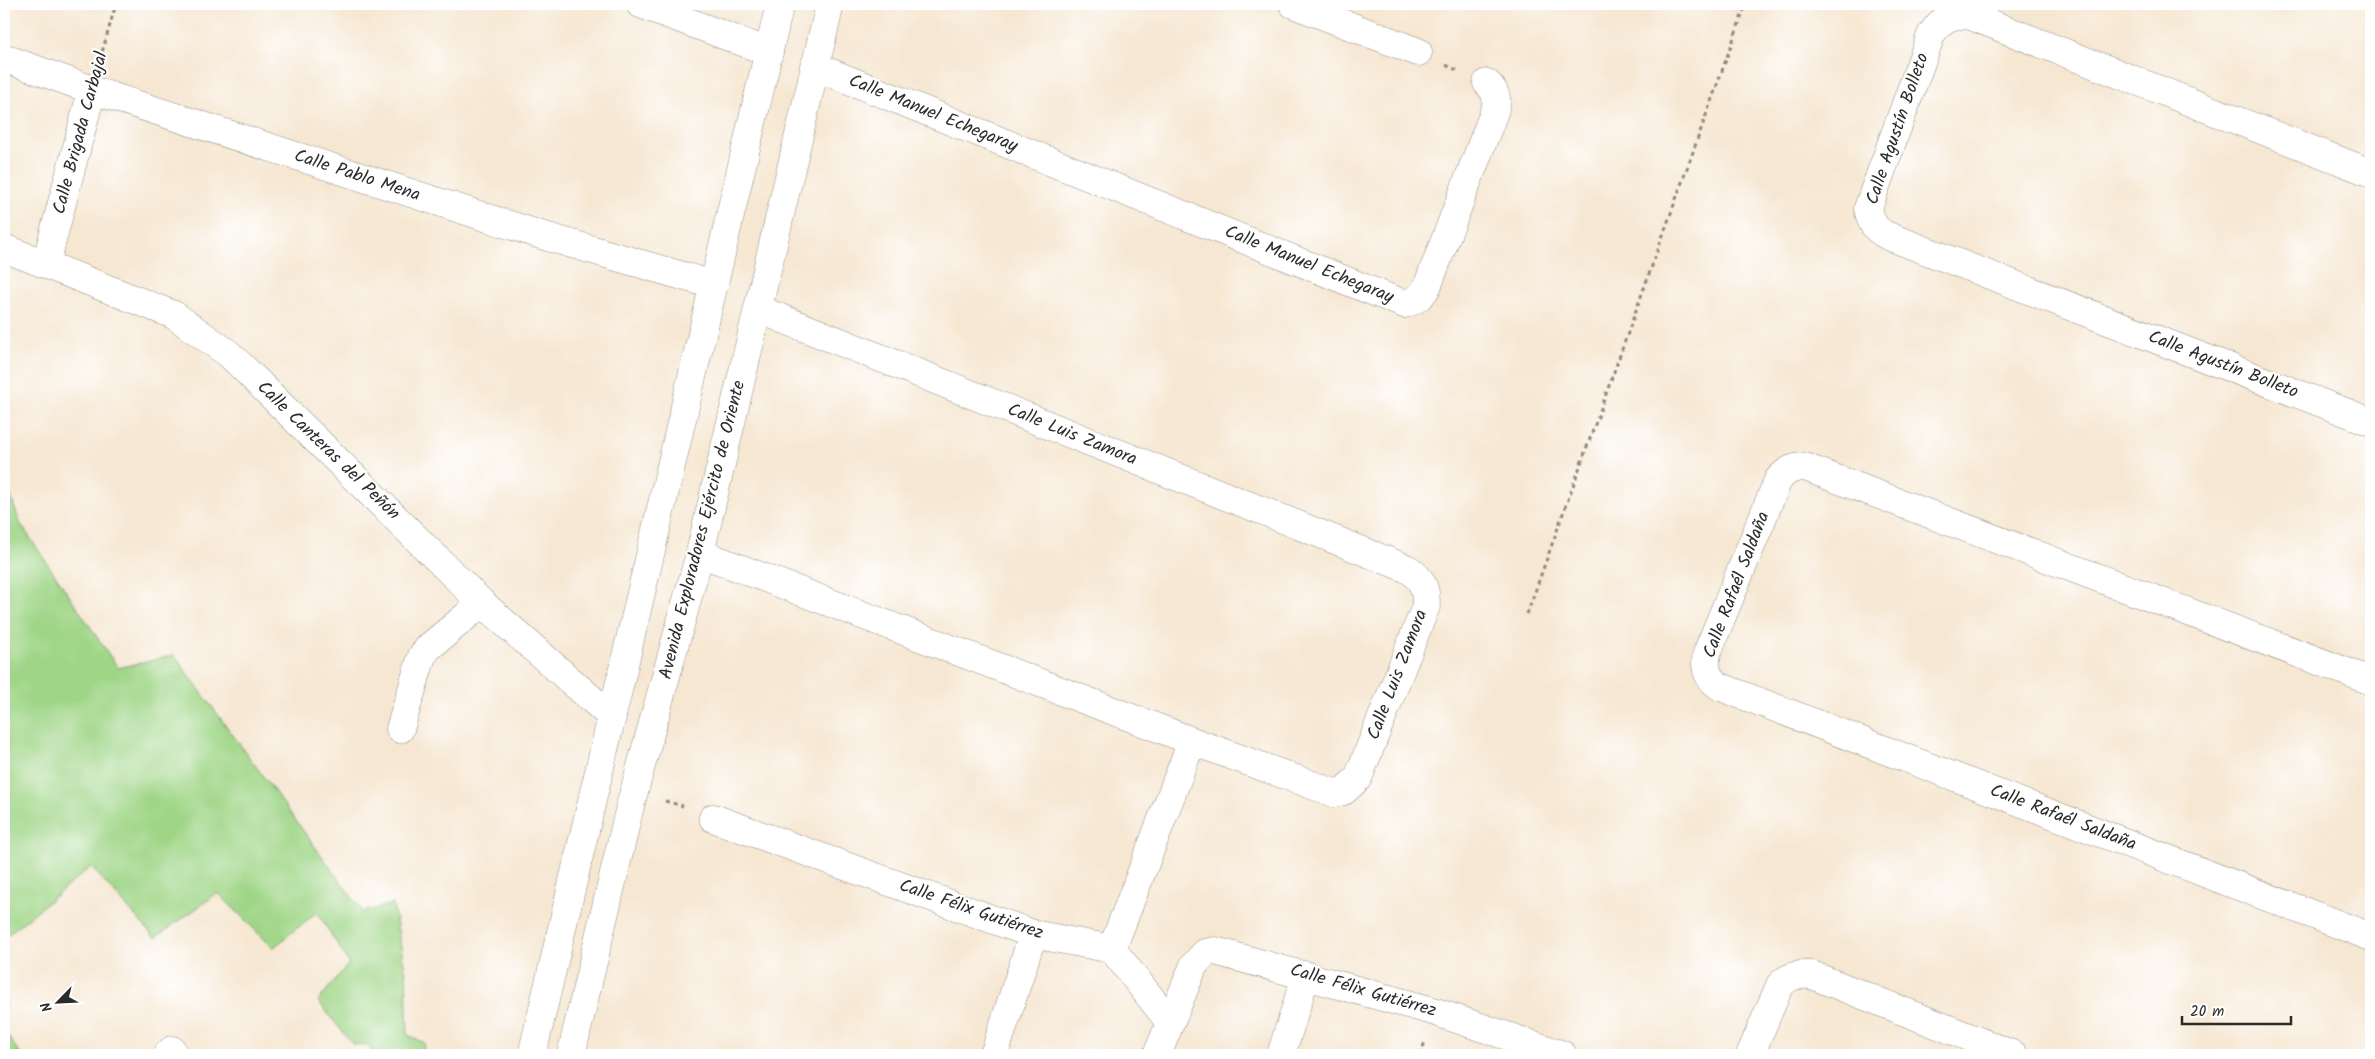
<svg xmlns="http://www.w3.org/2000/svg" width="2375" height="1059" font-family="Kalam,sans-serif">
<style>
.green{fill:#9fd586;stroke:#658058}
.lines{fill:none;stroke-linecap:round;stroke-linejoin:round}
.street-casing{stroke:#90897e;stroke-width:29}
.secondary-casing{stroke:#90897e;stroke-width:29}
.path{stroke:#90897e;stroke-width:3;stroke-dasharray:4 4;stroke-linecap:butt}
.street{stroke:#fff;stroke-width:28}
.secondary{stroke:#fff;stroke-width:28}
.labels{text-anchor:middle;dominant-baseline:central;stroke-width:4.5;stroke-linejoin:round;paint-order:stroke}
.street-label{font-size:18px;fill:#2b2b2b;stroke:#fff}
</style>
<rect width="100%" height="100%" fill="#fff"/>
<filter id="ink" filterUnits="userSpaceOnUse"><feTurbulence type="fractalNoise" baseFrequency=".02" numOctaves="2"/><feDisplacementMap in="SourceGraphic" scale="10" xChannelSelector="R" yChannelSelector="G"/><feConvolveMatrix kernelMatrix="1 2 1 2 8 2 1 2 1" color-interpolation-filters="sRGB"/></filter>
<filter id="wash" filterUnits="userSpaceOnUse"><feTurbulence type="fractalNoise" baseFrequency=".0096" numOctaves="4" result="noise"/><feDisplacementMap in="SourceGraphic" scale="20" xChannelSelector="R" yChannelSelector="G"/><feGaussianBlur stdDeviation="1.12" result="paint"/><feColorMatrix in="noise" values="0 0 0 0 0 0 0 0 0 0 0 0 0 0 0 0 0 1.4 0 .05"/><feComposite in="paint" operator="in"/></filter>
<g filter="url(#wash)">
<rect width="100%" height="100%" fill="#f6e7d2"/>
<!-- green -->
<path class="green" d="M4,477L20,523L118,668L174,655L363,912L393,904L406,974L408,1035L425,1043L423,1055H372L370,1046L352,1044L318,1001L349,963L317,912L273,948L218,893L155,938L91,867L6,936L5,1032L21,1055H4Z"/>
</g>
<g filter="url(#ink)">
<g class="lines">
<defs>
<path id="street" d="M640,4L769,52
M1293,4L1418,52
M814,66L1404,304C1415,301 1421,297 1427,287L1493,115C1498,102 1498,93 1487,83
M2371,173L1971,16C1952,12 1941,19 1931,35L1868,208C1871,223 1875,230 1888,236L2371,422
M4,248L174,315L229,354L482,603L612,717
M46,263L92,90
M700,553L1192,741L1334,793L1344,791L1358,778L1426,606C1426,589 1423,579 1408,569L758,309
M2371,681L1805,467C1792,467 1786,471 1778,480L1707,653C1704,668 1707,679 1721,687L2371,937
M400,729L422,656L428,648L482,603
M713,818L1033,934L1112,949L1169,1021
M1112,949L1192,741
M167,1055L172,1050
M994,1055L1033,934
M1157,1055L1194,965L1205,953L1215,951L1433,1011L1563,1055
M1281,1055L1306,975
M1750,1055L1780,985C1790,975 1798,974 1812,975L2014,1055"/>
<path id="secondary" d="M4,58L92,90L541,235L714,285
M532,1055L780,4
M571,1055L630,806L700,553L830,4"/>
</defs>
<!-- street casing -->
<use href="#street" class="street-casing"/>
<!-- secondary casing -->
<use href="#secondary" class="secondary-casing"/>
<!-- path -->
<path class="path" d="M100,59L116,4
M1446,65L1459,71
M1527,614L1746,4
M665,801L683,806
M1421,1055L1425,1041"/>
<!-- street -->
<use href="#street" class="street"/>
<!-- secondary -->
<use href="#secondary" class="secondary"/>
</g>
</g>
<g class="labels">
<!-- street labels -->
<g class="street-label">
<text transform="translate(933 114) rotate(22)">Calle Manuel Echegaray</text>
<text transform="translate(1898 129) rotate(-71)">Calle Agustín Bolleto</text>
<text transform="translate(81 133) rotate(-75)">Calle Brigada Carbajal</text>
<text transform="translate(357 176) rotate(18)">Calle Pablo Mena</text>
<text transform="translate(1309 265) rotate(22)">Calle Manuel Echegaray</text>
<text transform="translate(2223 365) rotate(21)">Calle Agustín Bolleto</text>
<text transform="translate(1072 435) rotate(22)">Calle Luis Zamora</text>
<text transform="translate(328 451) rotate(44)">Calle Canteras del Peñón</text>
<text transform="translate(703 530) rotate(-76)">Avenida Exploradores Ejército de Oriente</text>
<text transform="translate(1737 585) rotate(-69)">Calle Rafaél Saldaña</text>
<text transform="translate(1398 675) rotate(-69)">Calle Luis Zamora</text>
<text transform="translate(2063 818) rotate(21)">Calle Rafaél Saldaña</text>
<text transform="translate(971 910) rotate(19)">Calle Félix Gutiérrez</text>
<text transform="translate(1363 991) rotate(16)">Calle Félix Gutiérrez</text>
</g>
</g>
<!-- margin -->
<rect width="2375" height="1059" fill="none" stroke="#fff" stroke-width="20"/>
<!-- north arrow -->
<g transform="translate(58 1002) rotate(246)" stroke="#ffffff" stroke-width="4" paint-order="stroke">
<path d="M0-4L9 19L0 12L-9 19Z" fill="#2b2b2b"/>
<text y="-8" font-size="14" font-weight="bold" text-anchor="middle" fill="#2b2b2b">N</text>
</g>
<!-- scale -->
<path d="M2182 1016v8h109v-8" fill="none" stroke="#2b2b2b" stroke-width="2.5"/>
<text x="2190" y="1016" font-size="15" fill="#2b2b2b" stroke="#ffffff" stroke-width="4" paint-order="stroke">20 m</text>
</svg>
